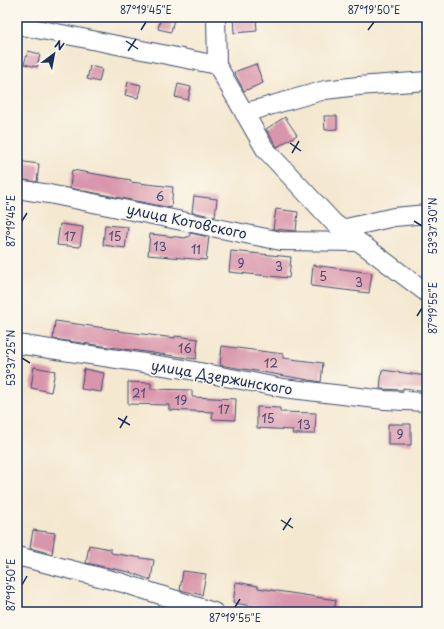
<svg xmlns="http://www.w3.org/2000/svg" width="444" height="629" font-family="'Playpen Sans',sans-serif">
<style>
.building{fill:#d995ab}
.lines{fill:none;stroke-linecap:round;stroke-linejoin:round}
.minor-casing{stroke:#3c4b6f;stroke-width:20}
.minor{stroke:#fff;stroke-width:18}
.ticks{fill:none;stroke:#1b2f5e;stroke-width:1.5}
.labels{text-anchor:middle;dominant-baseline:central;stroke-width:3.5;stroke-linejoin:round;paint-order:stroke}
.number-label{font-size:12px;fill:#4a4871}
.street-label{font-size:14px;fill:#1b2f5e;stroke:#fbf7ec}
.neatline{fill:none;stroke:#1b2f5e;stroke-width:1.5}
.ticks-label{font-size:10px;text-anchor:middle;fill:#1b2f5e}
</style>
<rect width="100%" height="100%" fill="#fbf7ec"/>
<filter id="ink" filterUnits="userSpaceOnUse"><feTurbulence type="fractalNoise" baseFrequency=".025" numOctaves="2"/><feDisplacementMap in="SourceGraphic" scale="8" xChannelSelector="R" yChannelSelector="G"/><feConvolveMatrix kernelMatrix="1 2 1 2 8 2 1 2 1" color-interpolation-filters="sRGB"/></filter>
<filter id="wash" filterUnits="userSpaceOnUse"><feTurbulence type="fractalNoise" baseFrequency=".012" numOctaves="4" result="noise"/><feDisplacementMap in="SourceGraphic" scale="16" xChannelSelector="R" yChannelSelector="G"/><feGaussianBlur stdDeviation="0.9" result="paint"/><feColorMatrix in="noise" values="0 0 0 0 0 0 0 0 0 0 0 0 0 0 0 0 0 1.4 0 .05"/><feComposite in="paint" operator="in"/></filter>
<g filter="url(#wash)">
<rect width="100%" height="100%" fill="#f4e8d0"/>
<g id="blocks">
<!-- building -->
<path class="building" d="M161,17L174,19L171,32L158,29Z
M233,17H256L257,31L234,33Z
M28,51L40,54L37,67L24,64Z
M256,64L263,83L244,91L234,72Z
M90,66L102,69L99,82L87,79Z
M128,82L141,85L138,98L125,95Z
M178,84L191,87L188,100L175,97Z
M324,116H337V129L325,130Z
M285,117L297,135L277,147L266,129Z
M17,161L39,164L37,182L17,179Z
M72,170L131,180L130,182L173,187L171,208L70,188Z
M194,196L217,199L215,217L192,212Z
M276,209L298,212L296,231L273,229Z
M60,224L83,227L80,247L57,245Z
M105,225L128,227L125,248L103,245Z
M190,233L209,237L206,260L148,255L150,234L186,238V237H189Z
M231,251L291,257L289,278L229,272Z
M313,265L372,273L369,293L311,286Z
M55,321L119,330L118,331L175,338V336L198,339L196,359L53,339Z
M222,346L283,354V358L323,363L321,382L220,365Z
M34,367L55,371L51,392L31,388Z
M84,369L104,373L101,392L81,389Z
M382,370L427,376V391L403,388V390L380,389Z
M128,382L151,383V389L192,390V397L236,399L235,420L212,419L213,412L169,410V405L128,404Z
M257,407L280,408V412L316,413L315,434H292L293,430L257,428Z
M388,424H411V445H388Z
M33,530L55,533L52,554L30,548Z
M89,545L111,549V553L154,560L151,580L129,572L86,563Z
M183,571L206,574L202,595L180,590Z
M236,582L258,586V588L336,600L334,612H272V609L233,603Z"/>
</g>
</g>
<g filter="url(#ink)">
<use href="#blocks" fill-opacity="0" stroke="#3c4b6f" stroke-width="1"/>
<g class="lines">
<defs>
<path id="minor" d="M216,17L217,65L265,149L334,223L427,293
M17,25L217,65
M244,113L325,90L358,86L427,81
M17,189L49,194L281,241L359,242
M342,229L394,217L427,214
M17,344L184,369L283,388L385,400L427,402
M17,556L123,583L214,612"/>
</defs>
<!-- minor casing -->
<use href="#minor" class="minor-casing"/>
<!-- minor -->
<use href="#minor" class="minor"/>
</g>
</g>
<!-- ticks -->
<path class="ticks" d="M141,30L146,22M368,30L374,22M126,41L138,49M128,51L136,39M290,143L301,151M292,153L299,141M22,221L27,213M414,221L422,226M417,316L422,308M22,358L30,363M118,418L130,425M120,428L127,416M281,520L293,528M283,530L291,518M22,585L27,576M235,607L240,599"/>
<g class="labels">
<!-- number labels -->
<g class="number-label">
<text x="160" y="196">6</text>
<text x="70" y="236">17</text>
<text x="115" y="236">15</text>
<text x="160" y="246">13</text>
<text x="196" y="249">11</text>
<text x="241" y="263">9</text>
<text x="279" y="266">3</text>
<text x="323" y="276">5</text>
<text x="359" y="282">3</text>
<text x="185" y="348">16</text>
<text x="271" y="363">12</text>
<text x="139" y="393">21</text>
<text x="181" y="400">19</text>
<text x="224" y="409">17</text>
<text x="268" y="418">15</text>
<text x="304" y="424">13</text>
<text x="400" y="434">9</text>
</g>
<!-- street labels -->
<g class="street-label">
<text transform="translate(187 221) rotate(12)">улица Котовского</text>
<text transform="translate(222 377) rotate(10)">улица Дзержинского</text>
</g>
</g>
<!-- margin -->
<rect width="444" height="629" fill="none" stroke="#fbf7ec" stroke-width="44"/>
<!-- north arrow -->
<g transform="translate(54 54) rotate(32)" stroke="#fbf7ec" stroke-width="3" paint-order="stroke">
<path d="M0-3L7 15L0 10L-7 15Z" fill="#1b2f5e"/>
<text y="-6" font-size="11" font-weight="bold" text-anchor="middle" fill="#1b2f5e">N</text>
</g>
<rect x="22" y="22" width="400" height="585" class="neatline"/>
<g class="ticks-label">
<text x="146" y="14">87°19'45"E</text>
<text x="374" y="14">87°19'50"E</text>
<text transform="translate(11 221) rotate(-90)" y="4">87°19'45"E</text>
<text transform="translate(433 226) rotate(-90)" y="4">53°37'30"N</text>
<text transform="translate(433 308) rotate(-90)" y="4">87°19'55"E</text>
<text transform="translate(11 358) rotate(-90)" y="4">53°37'25"N</text>
<text transform="translate(11 585) rotate(-90)" y="4">87°19'50"E</text>
<text x="235" y="622">87°19'55"E</text>
</g>
</svg>
